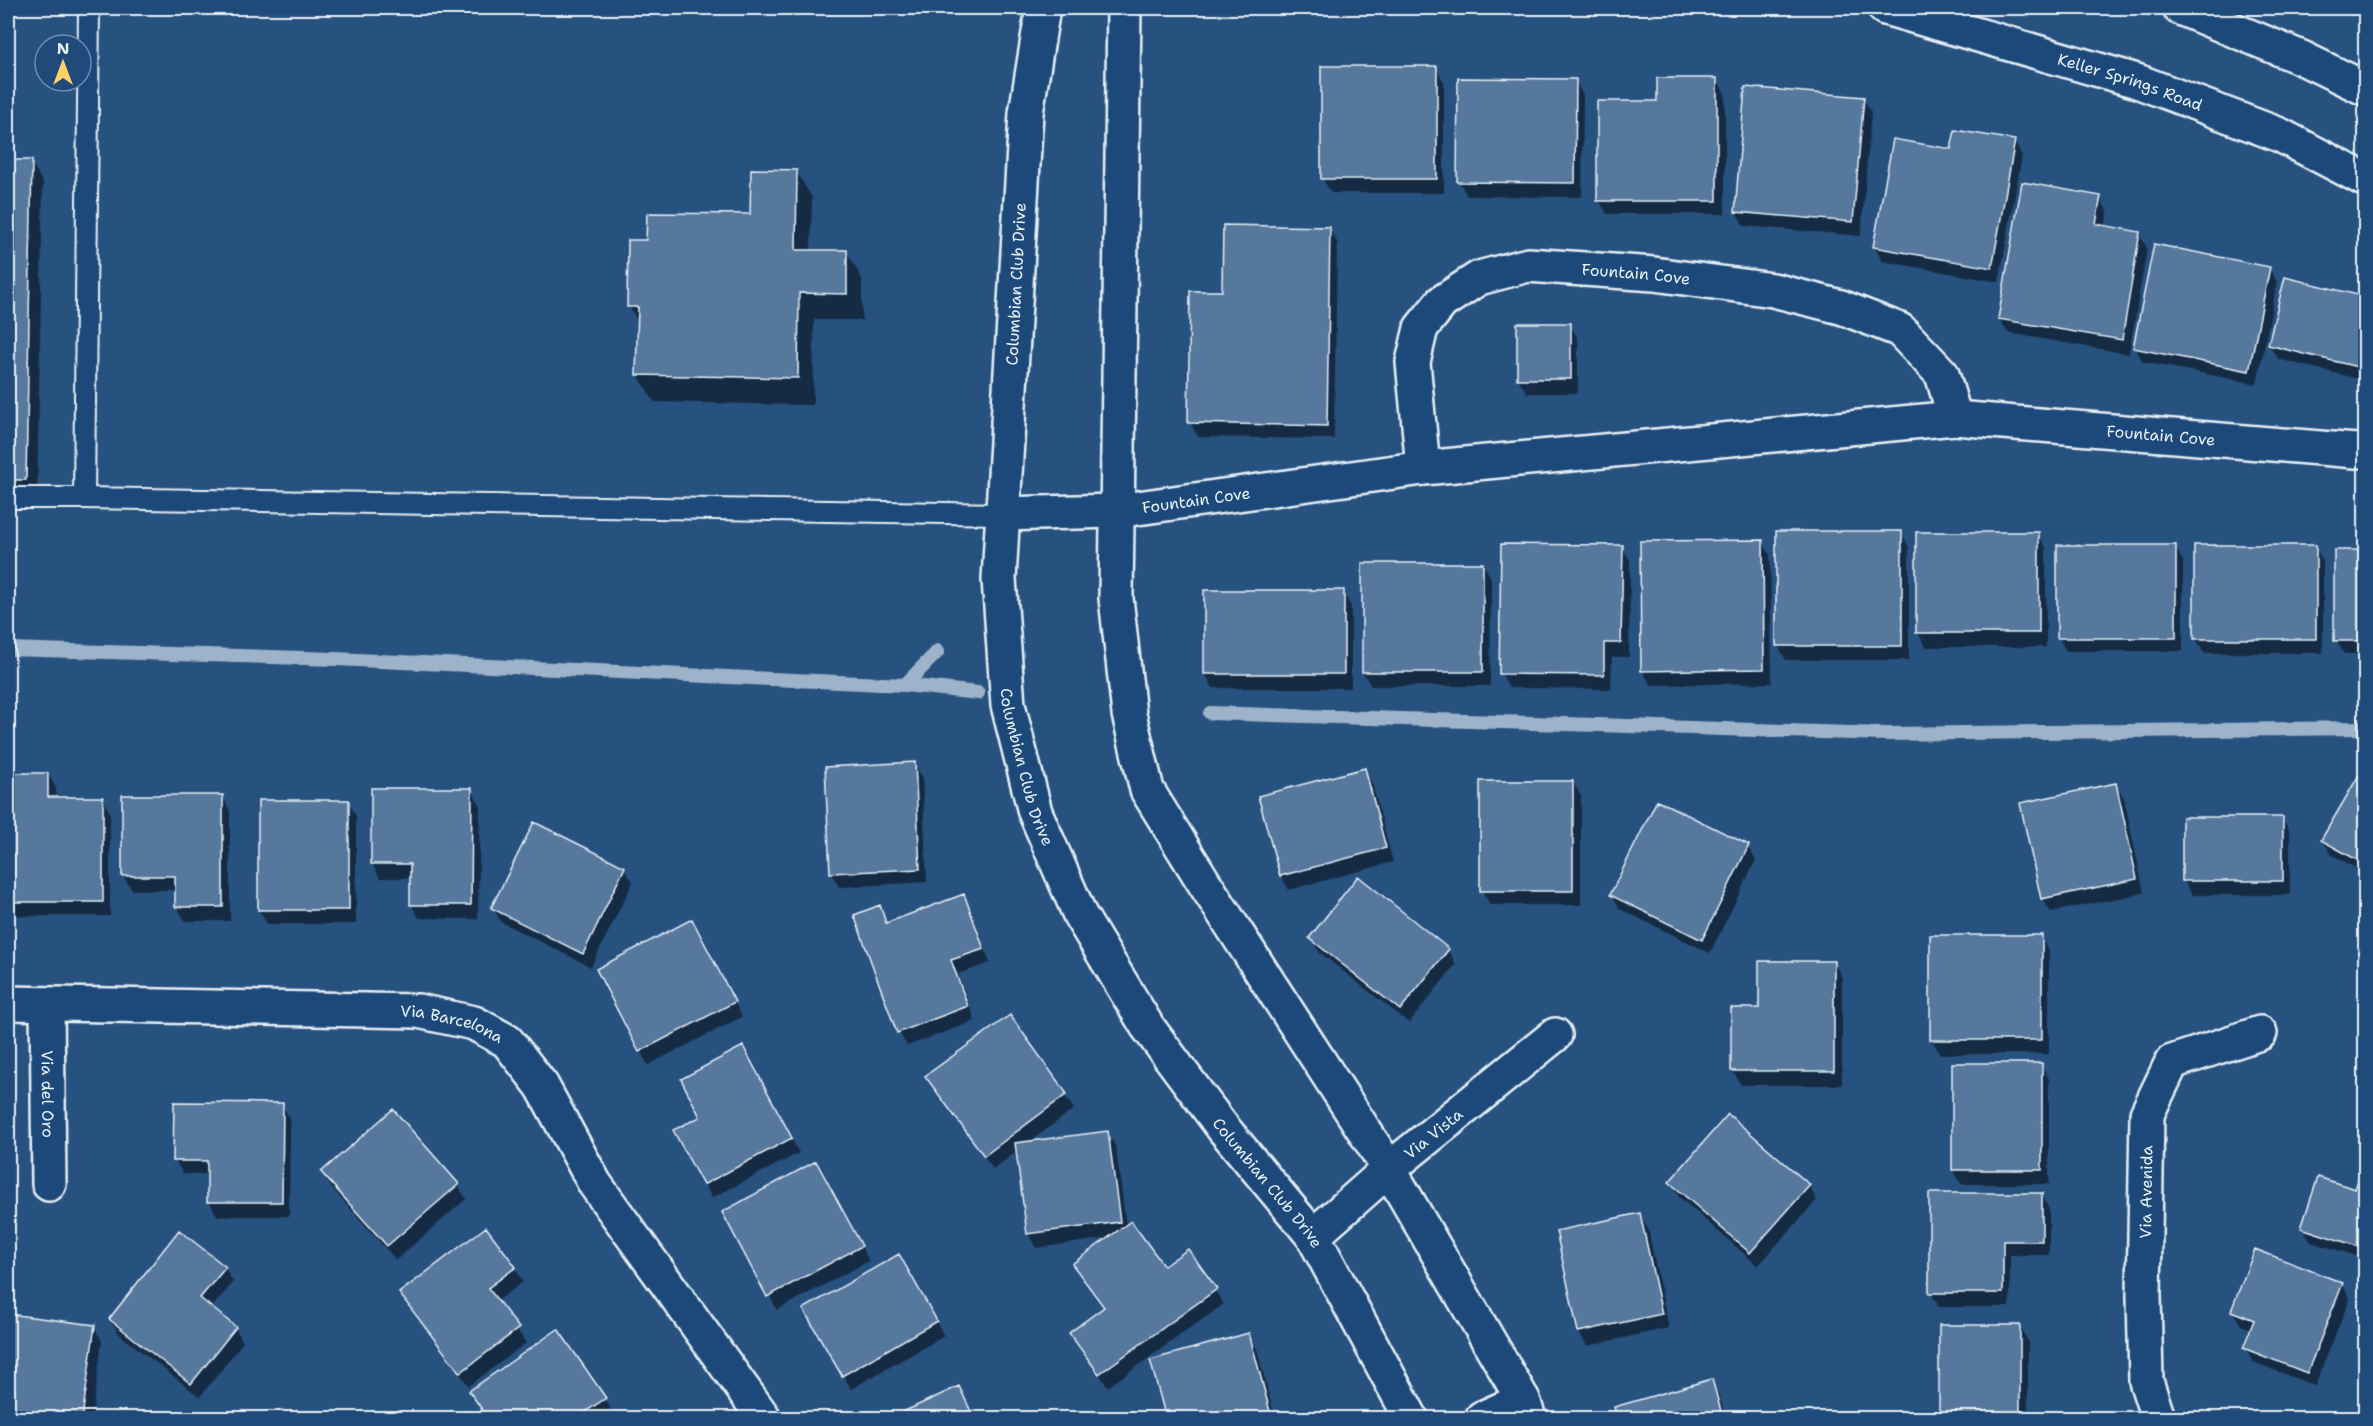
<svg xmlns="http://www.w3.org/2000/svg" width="2373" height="1426" font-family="'Shantell Sans',sans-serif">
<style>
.shadow{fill:#0007}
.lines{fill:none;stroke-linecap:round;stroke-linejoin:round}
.stream{stroke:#9db3c9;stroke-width:14}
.building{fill:#57789d;stroke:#e8f1f8;stroke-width:1.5}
.lane-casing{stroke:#e8f1f8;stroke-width:24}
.street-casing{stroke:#e8f1f8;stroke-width:38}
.secondary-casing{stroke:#e8f1f8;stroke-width:38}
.lane{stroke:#1f4a7a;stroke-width:20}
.street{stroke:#1f4a7a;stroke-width:33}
.secondary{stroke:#1f4a7a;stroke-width:33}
.labels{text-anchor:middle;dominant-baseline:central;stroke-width:4.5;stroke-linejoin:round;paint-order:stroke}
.street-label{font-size:16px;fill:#e8f1f8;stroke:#1f4a7a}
</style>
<rect width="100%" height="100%" fill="#27517f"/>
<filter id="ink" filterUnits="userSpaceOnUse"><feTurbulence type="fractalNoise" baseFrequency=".0167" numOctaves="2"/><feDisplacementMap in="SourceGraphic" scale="12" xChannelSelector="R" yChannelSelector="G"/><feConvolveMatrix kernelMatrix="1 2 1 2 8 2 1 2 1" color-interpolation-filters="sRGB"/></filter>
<g filter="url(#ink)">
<!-- shadow -->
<path class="shadow" d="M1436,68L1444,82V193H1331L1323,179Z
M1717,79L1725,94V214H1607L1599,200Z
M1575,81L1583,95L1582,197L1467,196L1459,181Z
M1863,98L1871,112L1861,236L1744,226L1736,212Z
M2014,141L2022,156L1999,282L1882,261L1874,246L1952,150Z
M8,161L31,162L43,183L37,501L8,500Z
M796,171L812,198L811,251L847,252L862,279V320H814L813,405L654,402L638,375L639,324L629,306L648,242L752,216Z
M2100,198L2108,212L2105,227L2139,234L2147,248L2129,354L2008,333L1999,319Z
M1329,228L1337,242L1334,439L1198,437L1190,422L1223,293Z
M2269,268L2277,282L2257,384L2143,362L2134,347Z
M2366,299V381L2278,359L2269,345Z
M1518,325H1570L1578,339V393H1527L1518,379Z
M1901,532L1909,547V660H1786L1778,646Z
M2038,534L2046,548V647H1926L1918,633Z
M1762,541L1770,555L1772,683L1651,685L1642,670Z
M1622,547L1630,561L1629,657H1612L1611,689L1509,688L1501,673Z
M2175,547L2183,561V651H2066L2058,637Z
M2315,547L2323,561V653H2204L2196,639Z
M2366,551V654H2344L2336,640Z
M1483,564L1491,578L1490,686H1371L1363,672Z
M1343,592L1351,606V688H1213L1205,673Z
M914,764L922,778L927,882L839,887L831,872Z
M2366,766V874L2331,854L2323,840Z
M1364,769L1372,783L1393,862L1289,890L1281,876L1260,797Z
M8,774H48L56,788V799H102L110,813V916H14L8,904Z
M1573,782L1581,796V905H1490L1482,890Z
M2116,784L2124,798L2144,893L2051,912L2042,898Z
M471,790L480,804L478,919L419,918L411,904V878H380L372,864Z
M123,796H222L230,811V921H185L177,907V890H132L123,876Z
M348,801L356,816V924H267L259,910Z
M2184,818H2282L2290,832V895H2192L2184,881Z
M1747,846L1756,860L1710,953L1620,909L1612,895Z
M624,868L633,882L591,967L501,922L493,908Z
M963,896L971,910L990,963L958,974L975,1021L907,1046L899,1032L879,907L888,924Z
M700,935L742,1017L648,1065L640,1051Z
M2041,936L2049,951V1054H1940L1932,1040Z
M1311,938L1448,950L1456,964L1409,1023L1319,952Z
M1833,962L1842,977V1085H1741L1733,1071L1761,1009Z
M1009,1017L1074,1109L1028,1143L1107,1133L1116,1147L1126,1226L1164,1268L1188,1251L1224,1304L1108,1387L1071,1333L1105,1309L1074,1264L1110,1238L1036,1248L1028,1234L1018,1151L993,1169L927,1077Z
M751,1062L799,1153L712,1198L704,1184L702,1117Z
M2041,1065L2049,1079V1184H1961L1953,1170Z
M282,1104L290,1119L289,1216H217L209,1201V1174H183L175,1160Z
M2366,1161V1259L2311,1242L2303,1228L2356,1191Z
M323,1173L458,1185L466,1199L396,1260L331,1187Z
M824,1177L869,1261L777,1310L724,1212Z
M1671,1182L1809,1186L1817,1200L1758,1266L1679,1197Z
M2041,1195L2049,1209V1255H2010V1307H1939L1931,1293Z
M1640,1215L1648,1229L1669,1328L1587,1346L1579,1332L1558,1233Z
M899,1256L944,1336L851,1389L805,1309Z
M225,1268L233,1282L211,1309L235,1328L243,1342L200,1397L119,1334L110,1319Z
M515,1268L523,1282L497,1301L526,1343L469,1386L409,1307L401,1293Z
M2342,1284L2350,1298L2315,1386L2253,1362L2245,1348L2252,1329L2241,1325L2232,1311Z
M8,1315L94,1327L102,1341L92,1418H8Z
M1940,1327H2019L2028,1341V1418H1940Z
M1249,1335L1257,1349L1275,1418H1168L1152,1361Z
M1711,1381L1719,1395L1726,1418H1619L1616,1408Z
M958,1388L974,1418H893Z
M471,1391L605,1399L613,1413L605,1418H488Z"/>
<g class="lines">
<!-- stream -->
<path class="stream" d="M8,649L335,659L905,685L978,693
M905,685L938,651
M1210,713L1885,734L2366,728"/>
</g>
<!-- building -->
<path class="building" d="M1321,66H1437V179H1321Z
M1458,78L1576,79L1575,183L1457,182Z
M1657,78H1717V201H1597V101H1657Z
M1745,87L1864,97L1853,222L1735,212Z
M1955,130L2015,140L1992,268L1873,247L1893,139L1951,149Z
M8,160H32L26,480H8Z
M751,169L797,170L796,250H847V294L799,293L798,378L636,375L638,307H627L628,240H646L647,213L750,214Z
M2022,182L2101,196L2096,224L2140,232L2122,340L1998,319Z
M1223,225L1330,227L1327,426L1188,423L1190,291H1222Z
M2154,244L2270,267L2249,371L2133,348Z
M2285,277L2366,297V369L2268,345Z
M1517,323H1571V379H1517Z
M1776,531H1902V646H1776Z
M1916,532H2039V633H1916Z
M1763,540L1764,669L1641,671L1640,541Z
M1501,544L1623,545L1621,643H1604V675L1499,674Z
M2057,545H2176V638H2057Z
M2194,545H2316V639H2194Z
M2334,550H2366V641H2334Z
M1362,563H1483V672H1362Z
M1204,590H1344V674H1204Z
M915,762L920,869L830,873L825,767Z
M2366,763V865L2321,840Z
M1365,768L1386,848L1280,876L1258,796Z
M8,773H48V797H103V902H8Z
M1480,781H1573V891H1480Z
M2116,783L2137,879L2041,899L2020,803Z
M371,788H472L471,905H410V864H371Z
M122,795H223V907H175V876H122Z
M258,800H349V910H258Z
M1657,800L1749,845L1702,940L1610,895Z
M2182,817H2283V881H2182Z
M534,822L625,867L583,954L491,908Z
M1358,876L1449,949L1400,1010L1309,938Z
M964,894L984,949L951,960L968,1006L897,1033L854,915L880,905L886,923Z
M692,919L735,1002L639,1052L596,969Z
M1930,935H2042V1040H1930Z
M1759,961H1834V1071H1731V1008H1759Z
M1010,1015L1067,1094L984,1156L925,1076Z
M743,1046L792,1138L703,1185L673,1130L700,1117L681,1079Z
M1952,1063H2042V1170H1952Z
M174,1102L283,1103L282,1202H207V1161H173Z
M393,1109L459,1184L387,1246L321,1172Z
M1728,1114L1810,1185L1750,1253L1669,1182Z
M1108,1131L1120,1222L1027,1234L1015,1143Z
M2366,1156V1249L2301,1228L2318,1177L2355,1189Z
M816,1161L862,1246L767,1297L722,1212Z
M1929,1193H2042V1241H2003V1293H1929Z
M1640,1213L1662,1314L1578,1332L1556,1231Z
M1131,1221L1164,1266L1188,1249L1217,1289L1099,1374L1069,1333L1104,1307L1072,1264Z
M486,1227L516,1267L488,1288L519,1328L460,1373L399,1293Z
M179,1230L226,1267L200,1298L236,1327L191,1384L109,1319Z
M2255,1249L2343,1283L2307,1373L2243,1348L2254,1320L2231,1311Z
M899,1254L937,1321L842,1376L803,1309Z
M8,1314L95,1325L82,1418H8Z
M1939,1325H2020V1418H1939Z
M558,1329L606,1398L576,1418H488L469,1391Z
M1249,1333L1271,1415L1259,1418H1166L1150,1360Z
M1712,1379L1723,1418H1617L1614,1407Z
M959,1386L974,1418H890Z"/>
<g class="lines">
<defs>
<path id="lane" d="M89,8L84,498L1003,514
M8,498H84"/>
<g id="street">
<path id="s1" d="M1043,8L1026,113L999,579L1008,705L1035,812L1080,915L1147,1026L1223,1128L1313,1236L1411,1418"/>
<path d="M1124,8L1116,598L1129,714L1147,790L1205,884L1389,1169L1523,1400L1529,1418"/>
<path id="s2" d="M1423,468L1413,362L1421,328L1442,302L1479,278L1528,265L1654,274L1773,290L1841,307L1900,330L1942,374L1955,418"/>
<path id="s3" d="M1003,514L1116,511L1423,468L1955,418L2356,451L2366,450"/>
<path id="s4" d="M8,1003L418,1011L474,1023L507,1041L542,1086L595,1184L764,1418"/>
<path id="s5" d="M47,1004L49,1184"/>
<path id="s6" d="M1313,1236L1389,1169L1555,1035"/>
<path d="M1482,1418L1523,1400"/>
<path id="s7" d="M2158,1418L2146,1381L2144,1296L2147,1114L2172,1062L2260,1033"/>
</g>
<g id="secondary">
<path id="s8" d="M1885,8L2137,81L2280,135L2366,180"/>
<path d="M2180,8L2302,58L2366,89"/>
</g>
</defs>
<!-- lane casing -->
<use href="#lane" class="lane-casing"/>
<!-- street casing -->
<use href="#street" class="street-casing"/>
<!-- secondary casing -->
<use href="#secondary" class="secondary-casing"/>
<!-- lane -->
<use href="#lane" class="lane"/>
<!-- street -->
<use href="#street" class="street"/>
<!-- secondary -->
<use href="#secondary" class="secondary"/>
</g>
</g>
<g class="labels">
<!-- street labels -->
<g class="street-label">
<text stroke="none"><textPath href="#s8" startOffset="256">Keller Springs Road</textPath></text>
<text stroke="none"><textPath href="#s2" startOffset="378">Fountain Cove</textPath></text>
<text transform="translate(1016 284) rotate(-87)">Columbian Club Drive</text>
<text stroke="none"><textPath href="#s3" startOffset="1164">Fountain Cove</textPath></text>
<text stroke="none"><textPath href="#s3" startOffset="194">Fountain Cove</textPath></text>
<text stroke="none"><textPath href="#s1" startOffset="764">Columbian Club Drive</textPath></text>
<text stroke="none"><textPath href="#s4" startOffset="446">Via Barcelona</textPath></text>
<text stroke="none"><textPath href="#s5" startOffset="90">Via del Oro</textPath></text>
<text stroke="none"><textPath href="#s6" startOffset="158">Via Vista</textPath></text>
<text stroke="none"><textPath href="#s1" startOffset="1250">Columbian Club Drive</textPath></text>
<text stroke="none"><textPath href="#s7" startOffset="228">Via Avenida</textPath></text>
</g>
</g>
<!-- margin -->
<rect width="2373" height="1426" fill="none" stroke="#1f4a7a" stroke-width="30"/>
<rect x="15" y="15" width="2343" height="1396" fill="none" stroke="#e8f1f8" stroke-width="2" filter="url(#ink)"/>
<!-- north arrow -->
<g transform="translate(63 63)"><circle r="28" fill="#1f4a7a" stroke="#6f8dac" stroke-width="1.5"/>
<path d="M0-4.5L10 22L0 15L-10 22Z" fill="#ffd166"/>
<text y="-9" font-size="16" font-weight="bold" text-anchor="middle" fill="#e8f1f8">N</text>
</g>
</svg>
